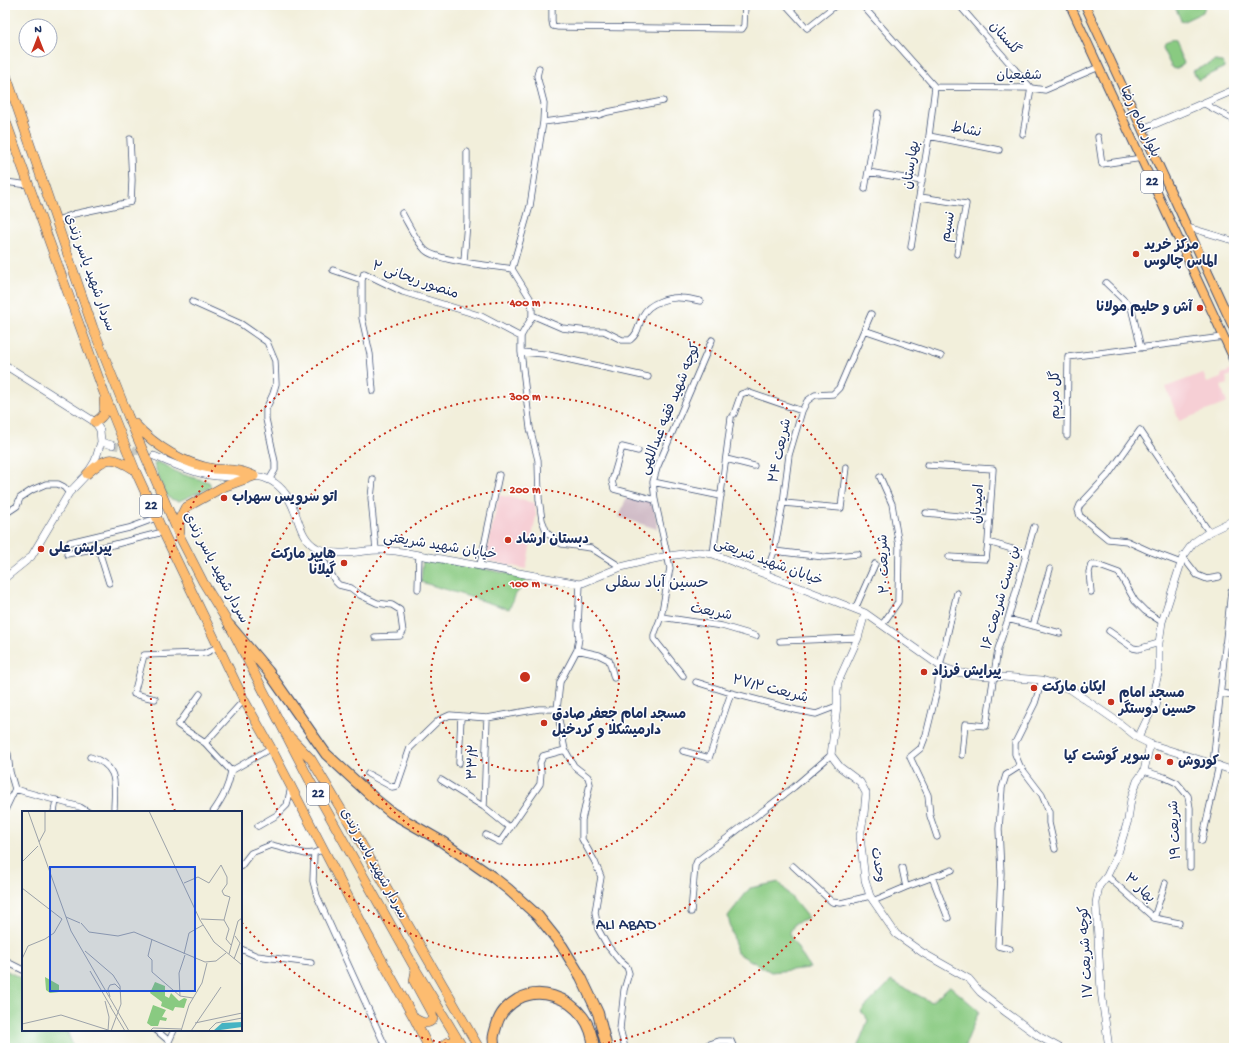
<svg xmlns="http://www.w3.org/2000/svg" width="1239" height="1053" font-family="'Gochi Hand','Playpen Sans Arabic',sans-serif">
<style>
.built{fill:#f6cfd5}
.industrial{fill:#d1bdc8}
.green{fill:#89ca81;stroke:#527c70}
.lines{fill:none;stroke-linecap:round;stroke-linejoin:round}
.tertiary-tunnel{stroke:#c7c9c2;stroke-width:7;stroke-dasharray:7 3.5;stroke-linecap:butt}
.pedestrian-casing{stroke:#3b4c71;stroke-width:5.5}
.minor-casing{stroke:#3b4c71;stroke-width:7}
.tertiary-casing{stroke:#3b4c71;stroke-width:8}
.primary-casing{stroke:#3b4c71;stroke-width:10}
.trunk-casing{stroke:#3b4c71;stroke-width:10}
.motorway-casing{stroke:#3b4c71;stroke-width:12}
.pedestrian{stroke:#fff;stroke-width:4}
.minor{stroke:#fff;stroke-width:5.5}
.tertiary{stroke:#fff;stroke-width:7}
.primary{stroke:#fdbc6f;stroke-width:8}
.trunk{stroke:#fdbc6f;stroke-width:9}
.motorway{stroke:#fdbc6f;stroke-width:10}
.ring{fill:none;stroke:#c8321e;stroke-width:2;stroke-dasharray:2 4}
.poi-dot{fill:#c8321e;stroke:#fff;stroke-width:1.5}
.labels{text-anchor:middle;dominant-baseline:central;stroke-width:3;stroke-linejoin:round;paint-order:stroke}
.shield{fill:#fff;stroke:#5f6d8e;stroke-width:1}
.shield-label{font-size:13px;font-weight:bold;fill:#1b2f5e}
.street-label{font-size:14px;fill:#1b2f5e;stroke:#fff}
.poi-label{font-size:14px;font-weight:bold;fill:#1b2f5e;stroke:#fff;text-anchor:start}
.quarter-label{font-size:16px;fill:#1b2f5e;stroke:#fff}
.inset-road{fill:none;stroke:#9ca2a9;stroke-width:1}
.view{fill:#1d4ed8;fill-opacity:0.15;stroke:#1d4ed8;stroke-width:2}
.inset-edge{fill:none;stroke:#1b2f5e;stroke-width:2}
.centre{fill:#c8321e;stroke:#fff;stroke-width:2}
.ring-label{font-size:12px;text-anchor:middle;font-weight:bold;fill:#c8321e;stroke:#fff;stroke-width:3;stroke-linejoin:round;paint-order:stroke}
</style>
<rect width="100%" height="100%" fill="#fff"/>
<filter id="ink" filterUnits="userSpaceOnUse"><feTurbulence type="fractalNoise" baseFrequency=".025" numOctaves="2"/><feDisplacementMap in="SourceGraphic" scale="8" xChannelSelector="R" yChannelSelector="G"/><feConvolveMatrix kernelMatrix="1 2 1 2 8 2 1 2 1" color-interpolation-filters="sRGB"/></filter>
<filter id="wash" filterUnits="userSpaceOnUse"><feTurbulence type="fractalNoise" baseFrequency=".012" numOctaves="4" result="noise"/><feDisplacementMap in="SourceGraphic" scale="16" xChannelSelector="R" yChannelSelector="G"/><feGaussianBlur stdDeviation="0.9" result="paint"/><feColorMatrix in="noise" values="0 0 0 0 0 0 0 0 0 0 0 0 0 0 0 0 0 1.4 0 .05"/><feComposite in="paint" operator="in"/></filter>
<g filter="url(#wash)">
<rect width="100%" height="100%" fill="#f2efdb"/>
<!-- built -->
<path class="built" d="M1234,369V374L1226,377L1228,384L1221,386L1227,403L1179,421L1166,387L1203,373L1207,383L1221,378V376L1222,374Z
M499,495L535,503L536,516L526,569L485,560Z"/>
<!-- industrial -->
<path class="industrial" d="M627,496L652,502L656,516L657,529L619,517Z"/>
<!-- green -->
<path class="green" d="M1174,5H1205V6L1203,12L1182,22Z
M1171,41L1174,42L1184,63L1183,65L1175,69L1172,68L1162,48L1163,44Z
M1215,61L1222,62L1225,67L1198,80L1193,71Z
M157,462L167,466L178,473L209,482L211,486L209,488L179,501C176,500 172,500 169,498C163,492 158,473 154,465L155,463Z
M423,557L525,577L527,582L516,594L509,609L421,582Z
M779,882L808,918L795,923L789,934L810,968L771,972L737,953L728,916L750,888Z
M5,970L23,979V1030H69L68,1034L74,1048H5Z
M891,981L931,1002L950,986L979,1011L964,1048H857L868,1020L861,1011Z"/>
</g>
<g filter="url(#ink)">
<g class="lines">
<!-- tertiary-tunnel -->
<path class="tertiary-tunnel" d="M112,445L147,454"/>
<defs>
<path id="pedestrian" d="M1230,358L1234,366"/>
<path id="minor" d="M552,5V21L553,26L558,27L742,29L744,26L745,5
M862,5L935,87
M959,5L1031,88L1023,134
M787,6L807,28L836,5
M935,87L1031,88L1045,90L1099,67
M1203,103L1234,120
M543,122L599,115L608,112L663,101
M929,136L999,150
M1098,137L1102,164L1142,158
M868,172L922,181
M5,182L29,185
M865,189L878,113
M920,197L966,204L957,254
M402,213C409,225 415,239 425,250C436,261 494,266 512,269
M55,221L74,214L131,202L132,180L130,139
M1187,227L1234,241
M911,247L929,136L935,87
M464,261L467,222V152
M512,269L530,298L532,308V317L521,336V352L530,428L538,460L539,499L542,520L547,533L562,544L591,548L621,567
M512,269L530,206L543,122L544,103L537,76L539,68
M333,270L362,280
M1106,283L1131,307L1141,348
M192,302L241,324L267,342L275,361L276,384L273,394L266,409V419L275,462V470L269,480
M532,315L562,328L588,331H604L622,340H630C639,333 638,325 643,315C649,303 668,297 681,298C687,298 694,300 700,301
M864,330L941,356
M521,352L544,354L648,377
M373,391L370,354L362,318V280L364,273L403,292L481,316L521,337
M734,414L741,394L747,392L802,411
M1067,436L1068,357L1224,337
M638,451L622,447L612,481L614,489L655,500
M726,459L754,466
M927,465L993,469L988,542L1026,553
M880,477L892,504L899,546L898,602L882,625
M373,479L371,498L376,550
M653,482L721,496
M783,503L841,508L846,467
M926,513L990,519
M5,514L17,506L20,498L32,490L46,484H58L64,487L69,493
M70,542L129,528L156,518
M98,548L109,583
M317,548L335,581L339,585L351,588L360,595L377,603L392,605L400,610L403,632L400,636L375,637
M774,551L824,557L858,554
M67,554L112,545L163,532
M713,554L731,418
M949,557L986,559L988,542
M1183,557L1197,575L1207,579L1219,577
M1181,563L1149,551L1127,541L1108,539L1080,516L1078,510L1080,505L1108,475L1140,430L1209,532
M480,565L499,475
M766,574L774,551L783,503L789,455L802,411L807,401L815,395L833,394L839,388L871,314
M580,584L578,626L579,638L577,650L560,682L557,710L565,750L574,766L588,777L590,784L582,820V839L595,862L601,877L595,912L598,929L607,945L619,960L627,967L629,973L624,990L620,1029L625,1048
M418,589L419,555
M1091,592L1089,572L1091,565H1097L1119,573L1135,601L1145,611L1162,622
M855,609L875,564
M661,617L722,626L756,636
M1008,619L1060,633
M1033,626L1050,569
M1109,631L1133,648L1138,649L1159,643
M780,641L858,638
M1225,644L1234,645
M577,650L599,655L609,660L614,678
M683,676L654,639V635L661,617L670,568L655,500L653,482L657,468L712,340
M1042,680L1035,703L1015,743V754L1020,766L1042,795L1049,812V823L1055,849
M696,682L731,693L796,710L816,714L837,706
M1220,693L1234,695
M200,694L178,725L205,743L244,700
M155,699L134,694L144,655L205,653L218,647
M205,743L231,771
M5,751L8,754L10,772L15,789L80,807L88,812
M683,751L709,758L731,693
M962,755L965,724L986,726L998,649L1008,619L1034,527
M90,757C121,766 114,786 114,812
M459,763L461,716
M1213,764L1231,591
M1144,771L1164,777L1177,783L1188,796L1190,808V867
M368,774L392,787L397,786L410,748L439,720L450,715L487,718L539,709H558
M441,780L484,807L510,828
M484,807L487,718
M5,810L15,789
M54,812L56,800
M213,812C222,799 229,787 231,771L271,748
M258,826L277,815L287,805L291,787
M486,835L500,842L540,784L541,772L540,763L543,756L565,750
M937,837L930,816L928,795L910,757L921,748L926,735L937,690L940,666L957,593
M1202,841L1219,765
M314,853L313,881L317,896L386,1048
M241,866L251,853L271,845L306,854L314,853L319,851H324
M793,866L832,902L841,903L870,896
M902,868L906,887
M1107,876L1154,918L1179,923
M932,877L948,918
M873,901L906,887L952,870
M691,912L695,866L697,861L794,787L831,755
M1154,918L1165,883
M241,949L257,956L311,963
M1010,949L998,946L1001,873L999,829L1002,788L1006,775L1020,766
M1233,952L1234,950
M5,961L23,970
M156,1030L169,1041
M167,1048L169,1041L174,1030
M698,1048L719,1041H731L734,1048"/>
<path id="tertiary" d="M1143,129L1234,90
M5,365L95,422L100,430L101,442L95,461L87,474L69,493L31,557L5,578
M101,442L112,445
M154,456C172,463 190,472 209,475C217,476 225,477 233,477C245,477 256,474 267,479C280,484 289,497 294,510C300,524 302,540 317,548C338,558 360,550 381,550C388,550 395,551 402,552L580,584L621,567L649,560L668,556L699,552L713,554L865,613L940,666L956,672L975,675L1042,680L1070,689L1118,722L1138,738L1150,744L1213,764L1234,771
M865,613L858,638L838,682L837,692V706L831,755L840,767L860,782L866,793L864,814L860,836L865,880L870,896L896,934L923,953L969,979L980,992L1007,1013L1040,1037L1060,1048
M1138,738L1151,711L1155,709L1157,703L1154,695L1155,686L1159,670V643L1162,622L1183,557L1193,543L1209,532L1234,520
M1109,1048L1101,991L1096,903L1099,886L1107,876L1118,853L1128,820L1131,799L1137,781L1144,771L1150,744"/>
<path id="primary" d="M1070,5L1234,359
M1085,5L1234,329"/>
<path id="trunk" d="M5,72L93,328L128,416L181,539L203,582L230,626L310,781L416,970L463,1048
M5,119L104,393L135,470L166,538L244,700L271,748L369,937L414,1018L429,1048
M95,422C106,415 105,412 104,400
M134,423C156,447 181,463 214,469C222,470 230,469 239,471C244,472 249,474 254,476
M87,474C107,456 112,455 135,470
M180,532L179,520L185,508L223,487L254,476
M290,737L311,759L350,824L479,1048
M414,1018C421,1022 427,1026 433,1019L432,1014L414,981L416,970
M444,1048L445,1044C452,1039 456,1043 462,1048"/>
<path id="motorway" d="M230,626L268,671L326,754L376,800L392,813L441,841L494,878L508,889L538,916L562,946L581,977L598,1013L607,1048
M495,1048C492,1037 494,1035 497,1024C500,1013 508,1005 518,999C540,987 568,997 583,1017C589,1025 593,1038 594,1048"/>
</defs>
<!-- pedestrian casing -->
<use href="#pedestrian" class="pedestrian-casing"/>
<!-- minor casing -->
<use href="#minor" class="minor-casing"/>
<!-- tertiary casing -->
<use href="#tertiary" class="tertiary-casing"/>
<!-- primary casing -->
<use href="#primary" class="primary-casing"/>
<!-- trunk casing -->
<use href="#trunk" class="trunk-casing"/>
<!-- motorway casing -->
<use href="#motorway" class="motorway-casing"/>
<!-- pedestrian -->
<use href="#pedestrian" class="pedestrian"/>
<!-- minor -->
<use href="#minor" class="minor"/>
<!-- tertiary -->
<use href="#tertiary" class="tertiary"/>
<!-- primary -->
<use href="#primary" class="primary"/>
<!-- trunk -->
<use href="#trunk" class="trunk"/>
<!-- motorway -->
<use href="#motorway" class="motorway"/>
</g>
</g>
<!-- distance rings -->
<g class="ring">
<circle cx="525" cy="677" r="94"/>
<circle cx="525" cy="677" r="188"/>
<circle cx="525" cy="677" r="281"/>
<path d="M470 1048A375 375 0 0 1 242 923M175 811A375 375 0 1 1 580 1048"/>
</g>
<!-- markers -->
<g class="poi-dot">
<circle cx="1136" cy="254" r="4"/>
<circle cx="1200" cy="308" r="4"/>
<circle cx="224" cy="498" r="4"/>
<circle cx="508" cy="540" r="4"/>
<circle cx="41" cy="549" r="4"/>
<circle cx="344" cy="563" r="4"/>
<circle cx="924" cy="672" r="4"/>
<circle cx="1034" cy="688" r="4"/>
<circle cx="1111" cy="702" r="4"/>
<circle cx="544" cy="723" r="4"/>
<circle cx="1158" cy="757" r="4"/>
<circle cx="1170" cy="762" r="4"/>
</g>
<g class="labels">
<!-- shield labels -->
<g class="shield">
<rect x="1141" y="171" width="22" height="22" rx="3"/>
<rect x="140" y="495" width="22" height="22" rx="3"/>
<rect x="307" y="783" width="22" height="22" rx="3"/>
</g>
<g class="shield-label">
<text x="1152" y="182">22</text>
<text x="151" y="506">22</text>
<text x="318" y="794">22</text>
</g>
<!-- street labels -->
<g class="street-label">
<text transform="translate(1004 39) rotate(49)">گلستان</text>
<text x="1019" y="76">شفیعیان</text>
<text transform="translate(1139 122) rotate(65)">بلوار امام رضا</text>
<text transform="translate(966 131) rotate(11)">نشاط</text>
<text transform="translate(912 165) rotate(-81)">بهارستان</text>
<text transform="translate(949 227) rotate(-80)">نسیم</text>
<text transform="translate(89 273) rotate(70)">سردار شهید یاسر زندی</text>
<text transform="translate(415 281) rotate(19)">منصور ریحانی ۲</text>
<text transform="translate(1056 395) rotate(-90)">گل مریم</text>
<text transform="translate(671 409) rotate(-68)">کوچه شهید فقیه عبداللهی</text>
<text transform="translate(781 451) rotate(-78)">شریعت ۲۴</text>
<text transform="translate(979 504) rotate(-86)">امیدیان</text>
<text transform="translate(440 547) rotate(9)">خیابان شهید شریعتی</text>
<text transform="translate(768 563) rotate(20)">خیابان شهید شریعتی</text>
<text transform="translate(885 564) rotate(-92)">شریعت ۲۰</text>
<text transform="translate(215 568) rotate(62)">سردار شهید یاسر زندی</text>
<text transform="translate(1002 598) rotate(-74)">بن بست شریعت ۱۶</text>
<text transform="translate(711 613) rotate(11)">شریعت</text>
<text transform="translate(770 690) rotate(14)">شریعت ۲۷/۲</text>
<text transform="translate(474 762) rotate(-88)">۳۳/۲</text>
<text transform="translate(1176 830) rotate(-93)">شریعت ۱۹</text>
<text transform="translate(373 864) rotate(61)">سردار شهید یاسر زندی</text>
<text transform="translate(877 865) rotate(80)">وحدت</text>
<text transform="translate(1139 889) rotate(42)">بهار ۳</text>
<text transform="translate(1087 952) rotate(-93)">کوچه شریعت ۱۷</text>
</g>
<!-- poi labels -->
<g class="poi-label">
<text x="1144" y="246">مرکز خرید<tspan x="1144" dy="16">الماس چالوس</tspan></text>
<text x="1192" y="308" text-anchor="end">آش و حلیم مولانا</text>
<text x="232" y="498">اتو سرویس سهراب</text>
<text x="516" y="540">دبستان ارشاد</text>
<text x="49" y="549">پیرایش علی</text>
<text x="336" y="555" text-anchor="end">هایپر مارکت<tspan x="336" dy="16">گیلانا</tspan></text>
<text x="932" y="672">پیرایش فرزاد</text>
<text x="1042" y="688">ایکان مارکت</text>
<text x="1119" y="694">مسجد امام<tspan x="1119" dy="16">حسین دوستگر</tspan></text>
<text x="552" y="715">مسجد امام جعفر صادق<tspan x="552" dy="16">دارمیشکلا و کردخیل</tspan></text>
<text x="1150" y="757" text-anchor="end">سوپر گوشت کیا</text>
<text x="1178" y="762">کوروش</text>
</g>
<!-- quarter labels -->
<g class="quarter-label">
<text x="657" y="584">حسین آباد سفلی</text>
<text x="626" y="926">ALI ABAD</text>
</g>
</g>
<!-- overview -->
<g transform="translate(22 811)">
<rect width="220" height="220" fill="#f2efdb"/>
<path d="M23,166L37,174V181L28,182L24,179ZM133,171L143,175V185L147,187L149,182L157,190L162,187L165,188L162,197L153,196L151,200L139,195L140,191L128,182ZM131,194L144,199L140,206L145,207L144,210L138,209L136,215H129L125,212Z" fill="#89ca81"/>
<path d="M220,211V216L191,220L200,212Z" fill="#46b3c3"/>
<path class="inset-road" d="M6,0L49,120L107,220M127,0L178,109L192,131L220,154M17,31L23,20V0M0,51L16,35M162,72L176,66L187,72L199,54L205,66V73L200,80L202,84L208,86L202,109L207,118L204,128L209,134M0,77L40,108M44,106L58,112M179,108L202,109M59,112L67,121L96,125L112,121L183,151L194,150L204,142M130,128L126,145L130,149V161L158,185M63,140L91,164L98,175L99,193L89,220M162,143L167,122L181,114M207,143L216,110L220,107M0,148L6,135L23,128L32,122L40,108M212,148L218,132L213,125M68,160L89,196M158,185L157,162L163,144M158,185L171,187M88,186L86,178L88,174L93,173L98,178M83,190L87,206L86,220M88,195L103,220M173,212L220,202M0,213L39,204L86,219M128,220L131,217L159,218M159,220L167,194L180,172L185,152M169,220L199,176M186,220L194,212L220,207"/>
<path class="view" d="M28,56H173V180H28Z"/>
<rect width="220" height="220" class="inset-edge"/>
</g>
<circle cx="525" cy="677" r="6" class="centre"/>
<g class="ring-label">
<text x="525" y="306">400 m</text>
<text x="525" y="400">300 m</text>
<text x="525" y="493">200 m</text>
<text x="525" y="587">100 m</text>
</g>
<!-- margin -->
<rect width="1239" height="1053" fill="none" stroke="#fff" stroke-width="20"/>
<!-- north arrow -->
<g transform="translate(38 38)"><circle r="19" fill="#ffffff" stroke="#a4acbf"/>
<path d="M0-3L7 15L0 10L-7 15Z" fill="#c8321e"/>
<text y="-6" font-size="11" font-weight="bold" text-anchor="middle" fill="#1b2f5e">N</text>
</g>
</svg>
